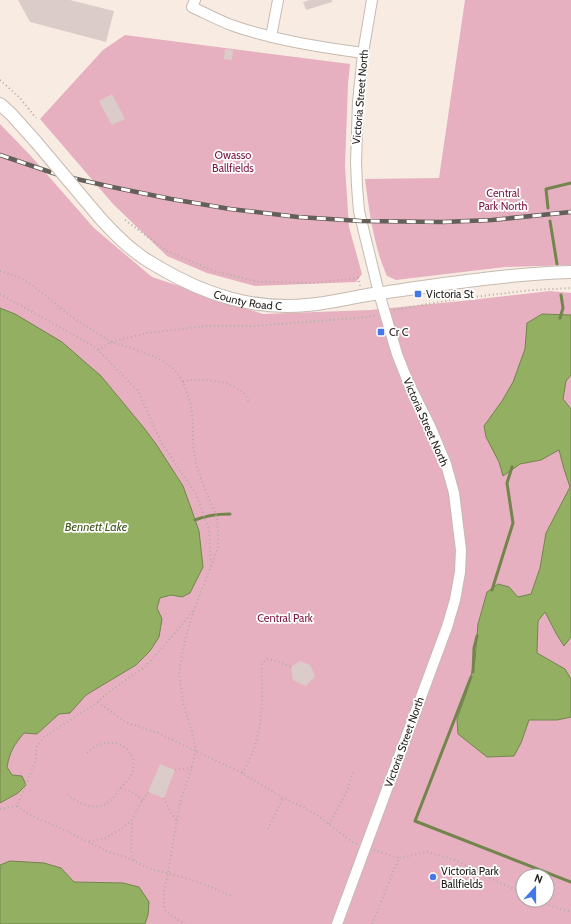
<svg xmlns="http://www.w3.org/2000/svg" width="571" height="924" font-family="Cabin,sans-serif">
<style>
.green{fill:#e6b0c0;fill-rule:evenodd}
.water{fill:#93af61;stroke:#73854d}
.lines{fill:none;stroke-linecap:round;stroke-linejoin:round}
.stream{stroke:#73854d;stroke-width:3}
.building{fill:#dcccc9}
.minor-casing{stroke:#c6bab1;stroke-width:12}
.major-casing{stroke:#c6bab1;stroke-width:14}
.path{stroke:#b4aba3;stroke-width:2;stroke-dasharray:1 3;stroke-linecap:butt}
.minor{stroke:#fff;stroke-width:10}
.major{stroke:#fff;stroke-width:12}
.rail-casing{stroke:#655f59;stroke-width:4.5}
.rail{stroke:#fff;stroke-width:3;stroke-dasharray:9;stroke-linecap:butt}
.major-bridge-casing{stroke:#c6bab1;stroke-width:14;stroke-linecap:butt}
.major-bridge{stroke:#fff;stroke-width:12}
.poi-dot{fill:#4577e9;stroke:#fff;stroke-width:1.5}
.labels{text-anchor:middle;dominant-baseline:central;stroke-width:3.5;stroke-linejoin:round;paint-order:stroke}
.street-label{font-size:11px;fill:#27231f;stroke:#fff}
.park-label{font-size:11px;fill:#7d1845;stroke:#fff}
.poi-label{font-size:11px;fill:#27231f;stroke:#fff;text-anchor:start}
.water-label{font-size:12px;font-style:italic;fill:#43561e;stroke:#fff}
</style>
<rect width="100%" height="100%" fill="#f8ece2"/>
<!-- green -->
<path class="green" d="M465,0H571V265L505,267L396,280L387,276C374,247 369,211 365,179L439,178Z
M125,35L350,64L348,84L345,166L349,227L362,274L356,282L255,286L207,273L167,256L113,204L40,119L103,50Z
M0,124L30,155L94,228L152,277L263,314L370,310L462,301L550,291L571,293V924H0ZM523,876H547V900H523Z"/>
<!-- water -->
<path class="water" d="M0,308L15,314L62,342L101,376L144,428L156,444L183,486L191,508L199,531L203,567L190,593L182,597L171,595L160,598L157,608L162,619L159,637L150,651L136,665L86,695L70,713L59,714L37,734L24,733C14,745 10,751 7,767L12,775L22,776L26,785L18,793L0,803Z
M542,314L571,315V375L566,381L563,399L571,409V637L564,646L557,635L545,612L538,621L537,653L565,669L571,679V717L557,720H529L521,743L514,756L487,757L458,734L457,719L467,691L475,660L478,624L487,592L498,584L509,587L518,597L531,594L540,568L546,533L570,487L564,469L559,450L541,460L520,464L503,476L499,462L486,437L484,426L502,401L513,382L525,349L527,323Z
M10,861L44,863L61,868L74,882L123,883L139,887L149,902L148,915L145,924H0V865Z"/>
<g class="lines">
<!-- stream -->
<path class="stream" d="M548,208L546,189L571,183
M550,221L557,264
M560,318L563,308L561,295
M195,520C207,515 217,514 230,514
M492,590L513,523L507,483L512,467
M473,672L474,648L477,636
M471,677L415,821L571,882"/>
</g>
<!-- building -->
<path class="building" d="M18,0H70L114,11L106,42L30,22Z
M310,0H332V2L306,10L303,2Z
M225,49L233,50L232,60L224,59Z
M112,94L125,119L112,125L99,101Z
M300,661L310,665L315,676L306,686L293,680L291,667Z
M160,764L175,770L164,798L148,792Z"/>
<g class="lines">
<defs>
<path id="minor" d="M195,0L192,7C205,13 218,20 231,25C274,40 319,47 363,53
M271,37L278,0
M337,924L447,627L455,600L460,572L461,550L454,493L446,464L430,426L408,382L397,354L379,293L365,236L359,211L357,186L356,162L358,102L363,53L372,0"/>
<g id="major">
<path d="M0,104L12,115L37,143"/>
<path id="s1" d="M100,218C111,230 123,243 137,253C144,259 152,263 160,268C206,295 253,310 307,305C332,303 356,296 381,293C444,284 508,274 571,272"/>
</g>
</defs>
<!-- minor casing -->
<use href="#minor" class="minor-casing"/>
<!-- major casing -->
<use href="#major" class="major-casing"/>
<!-- path -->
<path class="path" d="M0,80L20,98L36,118
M125,220L167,251L214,271L259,282L314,283L358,278L360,286
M0,271L18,277L31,284L72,317L111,342L131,348L158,358L174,369L183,382L191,404L193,424V444L196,464L204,487L214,510L217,518L218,533V548L194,610L185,640L179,671L183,703L192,732L196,751L192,767L180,802L168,873L164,891V908L169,914L185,924
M0,294L90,344L98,350L138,391L161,442L196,494L209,529L211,563
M394,310L457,299L532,290L571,288
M98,350L111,342L147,333L206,326H255L369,317L376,315
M183,382L191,380H207L226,383L243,392L250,403
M98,702L125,722L158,733L242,773L283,798L303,807L317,815L352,842L357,844
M175,770L192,767
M242,773C258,748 262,721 262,691C262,682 261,673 262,663L267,659L276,661L291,667
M121,788C130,791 136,793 142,801
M67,795C77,802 91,810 104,805C111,802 115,795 119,790C123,785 130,779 132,773C137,758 128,745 114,743C101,742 95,745 86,754
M164,798L170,811L177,821
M17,806L30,815L60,828L109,852L126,857L150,869L168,873L201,883L234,897
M0,809L17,806L36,760V748L44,737L98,702L110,691L146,666L175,633L193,611
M329,824L347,791L353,771
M268,829L283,798
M89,841L104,839L119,830L131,821
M374,850L399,858
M134,860L131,851L132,820L142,801L148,792
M538,900L551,906L571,912
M372,924L399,858L427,852L455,860L500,883L523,893"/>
<!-- minor -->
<use href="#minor" class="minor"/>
<!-- major -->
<use href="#major" class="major"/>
<defs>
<path id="rail" d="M0,155L59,175L112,187L171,199L230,209L298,217L361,221L443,222L492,220L571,212"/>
</defs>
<!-- rail casing -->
<use href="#rail" class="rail-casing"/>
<!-- rail -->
<use href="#rail" class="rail"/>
<defs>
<path id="major-bridge" d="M37,143L100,218"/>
</defs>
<!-- major-bridge casing -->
<use href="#major-bridge" class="major-bridge-casing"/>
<!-- major-bridge -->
<use href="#major-bridge" class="major-bridge"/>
</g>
<!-- markers -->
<g class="poi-dot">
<rect x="414" y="290" width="8" height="8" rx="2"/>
<rect x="377" y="328" width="8" height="8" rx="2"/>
<circle cx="433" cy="877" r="4"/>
</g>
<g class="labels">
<!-- street labels -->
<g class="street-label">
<text transform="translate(360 97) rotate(-85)">Victoria Street North</text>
<text stroke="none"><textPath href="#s1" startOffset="173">County Road C</textPath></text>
<text transform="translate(426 422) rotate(66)">Victoria Street North</text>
<text transform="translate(404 742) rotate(-70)">Victoria Street North</text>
</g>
<!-- park labels -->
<g class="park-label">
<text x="233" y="155">Owasso<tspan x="233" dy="13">Ballfields</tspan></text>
<text x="503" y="193">Central<tspan x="503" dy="13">Park North</tspan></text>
<text x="285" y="618">Central Park</text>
</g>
<!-- poi labels -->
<g class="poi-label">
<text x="426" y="294">Victoria St</text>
<text x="389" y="332">Cr C</text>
<text x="441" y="871">Victoria Park<tspan x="441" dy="13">Ballfields</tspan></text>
</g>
<!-- water labels -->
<g class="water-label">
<text x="96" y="526">Bennett Lake</text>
</g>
</g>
<!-- north arrow -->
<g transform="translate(535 888) rotate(21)"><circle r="19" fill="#ffffff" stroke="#a9a7a5"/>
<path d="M0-3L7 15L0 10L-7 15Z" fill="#4577e9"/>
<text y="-6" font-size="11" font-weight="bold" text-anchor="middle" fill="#27231f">N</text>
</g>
</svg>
